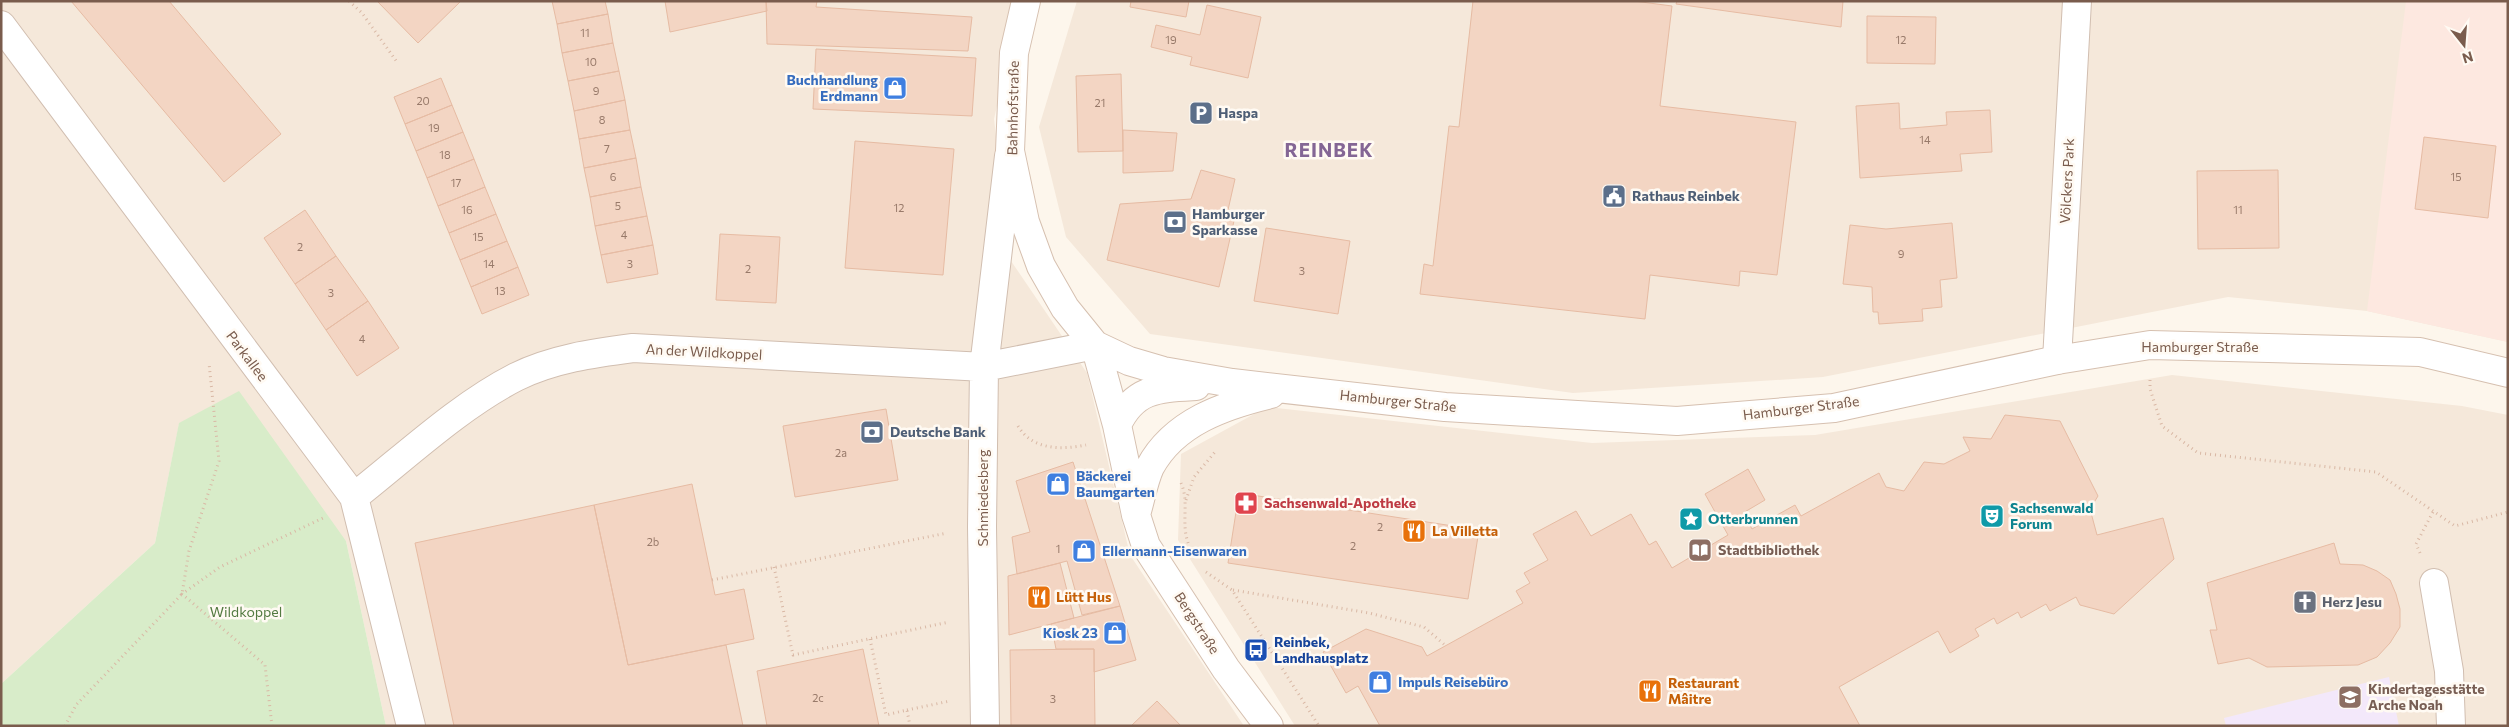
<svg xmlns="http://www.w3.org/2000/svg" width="2509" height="727" font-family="Commissioner,sans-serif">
<rect width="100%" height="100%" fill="#fdf6ec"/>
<path fill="#f5e8da" d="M1 1H1021L994 119 1011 261 1087 373 1130 555 1244 726H386L346 541 179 424 155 543 1 684Z
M1077 1H2508V342L2367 311 2228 297 1823 377 1573 393 1150 334 1066 237 1039 127Z
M2172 375 2462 406 2508 415V726H1295L1178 540 1181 454 1267 407 1592 443 1815 435Z"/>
<path fill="#fde8e0" d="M2406 1H2508V342L2367 311Z"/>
<path fill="#f3e8fa" d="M2389 677 2399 726H2226L2224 718Z"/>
<path fill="#d8ecc9" d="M239 391 346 541 386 726H1V684L155 543 179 423Z"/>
<path fill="#f3d5c3" stroke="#e6bba3" d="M71 1H169L281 134 224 182Z
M377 1H461L418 43Z
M552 1H605L608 14 557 24Z
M665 1H766L767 11 670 32Z
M766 1H817L816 7 972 17 968 51 767 44Z
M1131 1H1189L1186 17 1130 7Z
M1473 1H1634L1672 6 1660 106 1796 122 1777 275 1740 271 1739 286 1650 275 1645 319 1420 294 1424 264 1433 266 1449 126 1459 127Z
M1677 1H1843L1841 27 1676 4Z
M1207 5 1261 17 1248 78 1190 65 1192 57 1151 47 1156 25 1200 35Z
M608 14 613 43 562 53 557 24Z
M1867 16 1936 17 1935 64 1867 63Z
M613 43 619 71 568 81 562 53Z
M816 49 976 58 972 116 813 109Z
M619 71 625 100 574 111 568 81Z
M1121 74 1123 151 1078 152 1076 76Z
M441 78 452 105 405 124 394 97Z
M625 100 630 130 579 139 574 111Z
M1899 103 1900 129 1947 125 1946 112 1990 110 1992 152 1960 154 1962 171 1860 178 1856 106Z
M452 105 463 132 416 151 405 124Z
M630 130 636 158 584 168 579 139Z
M1123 130 1177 133 1173 171 1123 173Z
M463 132 474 159 427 178 416 151Z
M2424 137 2496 146 2488 218 2415 209Z
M855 141 954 149 943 275 845 268Z
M636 158 641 187 590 197 584 168Z
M474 159 485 187 438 206 427 178Z
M1201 170 1235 179 1228 210 1236 212 1219 287 1107 260 1120 204 1191 199Z
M2278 170 2279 248 2198 249 2197 171Z
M485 187 496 214 449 233 438 206Z
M641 187 647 216 595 226 590 197Z
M305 210 336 256 295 284 264 238Z
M496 214 507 241 460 260 449 233Z
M647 216 653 245 601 255 595 226Z
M1952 223 1957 278 1940 280 1942 307 1922 309 1923 321 1879 324 1878 312H1873L1872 287 1843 284 1850 225 1886 229Z
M1266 228 1350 241 1338 314 1254 301Z
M720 234 780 237 776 303 716 300Z
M507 241 518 267 471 287 460 260Z
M653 245 658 274 607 283 601 255Z
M336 256 368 301 326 330 295 284Z
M518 267 529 295 482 314 471 287Z
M368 301 399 348 357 376 326 330Z
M886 409 898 480 795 497 783 426Z
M2005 415 2060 421 2098 496 2090 509 2097 535 2163 518 2174 559 2114 614 2080 605 2076 597 2050 611 2046 604 2021 618 2018 612 1997 624 1994 618 1975 629 1979 636 1950 653 1938 631 1839 687 1860 726H1380L1358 686 1346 693 1323 652 1366 629 1422 647 1427 656 1523 603 1516 591 1530 583 1524 573 1548 560 1533 534 1576 511 1591 536 1631 514 1649 545 1656 541 1672 568 1728 535 1705 494 1748 469 1765 500 1743 513 1752 529 1795 505 1801 516 1879 473 1886 487 1904 491 1924 462 1944 464 1970 451 1963 437 1991 439Z
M1073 462 1120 606 1082 615 1067 561 1017 574 1012 537 1030 532 1016 481Z
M692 484 715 595 744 589 754 639 628 665 594 505Z
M1239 493 1479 530 1468 599 1228 563Z
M594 505 628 665 726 645 743 726H454L415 543Z
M2334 543 2340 564 2363 565 2377 571 2390 580 2396 594 2400 609V627L2390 643 2377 657 2358 665 2267 667 2249 658 2218 664 2210 630H2217L2207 583Z
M1060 563 1074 618 1009 635 1008 576Z
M1120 606 1136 660 1094 672V649H1056L1051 624Z
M863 649 879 726H767L757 671Z
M1094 649 1095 726H1011L1010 650Z
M1157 701 1181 726H1131Z"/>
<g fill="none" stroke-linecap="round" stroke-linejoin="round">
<g stroke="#d1beb0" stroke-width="30">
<path id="minor" d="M1 25 354 497 411 726
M2057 360 2077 1
M354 497C405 457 459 406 516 377 552 359 594 353 633 348L984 367 1095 345
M2434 583 2449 671 2451 726
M985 726 982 527 984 367 1009 156"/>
</g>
<g stroke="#d6c0b0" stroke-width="30">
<path id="secondary" d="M1026 1 1014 53 1010 151 1025 222 1041 266 1065 308 1095 345 1117 425 1136 515 1146 546 1226 669 1269 726
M1095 345 1129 361 1163 371 1232 383 1445 407 1677 421 1834 408 2057 360 2150 345 2420 352 2508 373
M1117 425C1134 388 1159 388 1196 386
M1137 511C1141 497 1144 480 1150 467 1174 422 1225 405 1271 394"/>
</g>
<path stroke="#d9b8a5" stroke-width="3" stroke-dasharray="1 4" stroke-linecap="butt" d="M349 1 362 13 397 62
M2150 380V389L2162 426 2198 453 2376 472 2455 526 2508 512
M1018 426C1032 450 1061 450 1086 445
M1181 483C1190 503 1180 524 1189 545
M1186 500 1194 477 1215 452
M2420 553 2416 544 2434 510
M774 567 793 655 949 622
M1206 572 1232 590 1319 726
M712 580 947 533
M1233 590 1369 613 1424 627 1446 646
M870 639 886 715 907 710 910 726
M907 710 950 701
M65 726 76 705 182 594 189 551 219 461 209 363
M272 726 265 665 182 594 220 567 325 517"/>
<use href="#minor" stroke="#fff" stroke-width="28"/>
<use href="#secondary" stroke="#fff" stroke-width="28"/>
</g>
<defs>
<g id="shop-square" transform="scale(1.25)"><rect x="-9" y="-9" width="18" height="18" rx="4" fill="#3f7fe0" stroke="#fffaf3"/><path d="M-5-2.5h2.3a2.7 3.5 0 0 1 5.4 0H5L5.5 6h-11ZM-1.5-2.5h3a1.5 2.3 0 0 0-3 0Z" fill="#fff"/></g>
<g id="parking-square" transform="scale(1.25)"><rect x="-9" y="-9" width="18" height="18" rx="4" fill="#5c6f8a" stroke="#fffaf3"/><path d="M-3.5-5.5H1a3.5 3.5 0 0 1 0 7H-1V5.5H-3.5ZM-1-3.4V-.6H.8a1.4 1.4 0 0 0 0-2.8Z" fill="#fff"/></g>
<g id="civic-square" transform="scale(1.25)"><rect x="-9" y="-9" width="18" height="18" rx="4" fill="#5c6f8a" stroke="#fffaf3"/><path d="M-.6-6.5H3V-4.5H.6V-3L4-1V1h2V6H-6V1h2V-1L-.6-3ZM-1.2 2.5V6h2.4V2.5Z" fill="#fff"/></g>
<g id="bank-square" transform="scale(1.25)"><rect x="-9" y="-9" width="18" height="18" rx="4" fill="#5c6f8a" stroke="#fffaf3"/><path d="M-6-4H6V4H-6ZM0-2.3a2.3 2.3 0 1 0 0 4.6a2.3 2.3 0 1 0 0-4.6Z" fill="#fff"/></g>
<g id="pharmacy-square" transform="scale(1.25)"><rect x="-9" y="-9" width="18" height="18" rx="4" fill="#e0444e" stroke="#fffaf3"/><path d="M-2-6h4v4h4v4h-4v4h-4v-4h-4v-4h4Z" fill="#fff"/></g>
<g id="theatre-square" transform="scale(1.25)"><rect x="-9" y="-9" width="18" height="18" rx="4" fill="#0f9aa8" stroke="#fffaf3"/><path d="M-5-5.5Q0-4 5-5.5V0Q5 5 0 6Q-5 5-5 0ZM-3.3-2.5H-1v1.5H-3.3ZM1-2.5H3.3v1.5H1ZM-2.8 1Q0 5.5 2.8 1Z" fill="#fff"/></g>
<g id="sight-square" transform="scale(1.25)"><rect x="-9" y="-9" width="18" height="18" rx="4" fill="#0f9aa8" stroke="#fffaf3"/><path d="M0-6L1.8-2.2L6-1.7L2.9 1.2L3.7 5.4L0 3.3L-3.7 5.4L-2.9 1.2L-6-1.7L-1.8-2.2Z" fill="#fff"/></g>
<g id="restaurant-square" transform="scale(1.25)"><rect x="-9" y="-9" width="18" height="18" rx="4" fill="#e8710a" stroke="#fffaf3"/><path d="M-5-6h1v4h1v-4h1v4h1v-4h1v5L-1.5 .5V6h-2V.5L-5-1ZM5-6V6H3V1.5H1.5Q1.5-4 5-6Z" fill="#fff"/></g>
<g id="library-square" transform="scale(1.25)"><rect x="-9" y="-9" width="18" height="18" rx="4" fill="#8d6e63" stroke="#fffaf3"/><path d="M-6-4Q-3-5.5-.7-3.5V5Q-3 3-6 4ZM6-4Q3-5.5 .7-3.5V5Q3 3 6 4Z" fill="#fff"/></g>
<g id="church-square" transform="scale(1.25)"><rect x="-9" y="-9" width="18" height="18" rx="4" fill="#6b7280" stroke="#fffaf3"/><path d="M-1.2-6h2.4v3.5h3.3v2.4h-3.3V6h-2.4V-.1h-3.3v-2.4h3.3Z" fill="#fff"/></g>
<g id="bus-square" transform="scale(1.25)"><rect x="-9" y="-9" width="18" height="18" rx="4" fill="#1a4fb4" stroke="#fffaf3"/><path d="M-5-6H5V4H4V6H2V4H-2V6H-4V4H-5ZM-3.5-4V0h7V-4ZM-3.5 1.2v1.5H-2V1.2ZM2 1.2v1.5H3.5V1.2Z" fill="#fff"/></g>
<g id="school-square" transform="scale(1.25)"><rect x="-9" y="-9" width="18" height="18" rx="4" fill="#8d6e63" stroke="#fffaf3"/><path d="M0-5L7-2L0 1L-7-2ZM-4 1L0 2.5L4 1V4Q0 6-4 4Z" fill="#fff"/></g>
</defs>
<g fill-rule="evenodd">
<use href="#shop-square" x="895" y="88"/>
<use href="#parking-square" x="1201" y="113"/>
<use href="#civic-square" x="1614" y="196"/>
<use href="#bank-square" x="1175" y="222"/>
<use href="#bank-square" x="872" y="432"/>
<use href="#shop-square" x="1058" y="484"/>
<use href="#pharmacy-square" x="1246" y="503"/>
<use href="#theatre-square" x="1992" y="516"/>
<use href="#sight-square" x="1691" y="519"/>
<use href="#restaurant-square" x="1414" y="531"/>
<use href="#library-square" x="1700" y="550"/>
<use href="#shop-square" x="1084" y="551"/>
<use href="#restaurant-square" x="1039" y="597"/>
<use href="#church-square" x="2305" y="602"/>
<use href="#shop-square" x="1115" y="633"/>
<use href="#bus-square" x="1256" y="650"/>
<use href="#shop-square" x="1380" y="682"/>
<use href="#restaurant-square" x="1650" y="691"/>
<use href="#school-square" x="2350" y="697"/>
</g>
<g text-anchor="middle" stroke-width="5" stroke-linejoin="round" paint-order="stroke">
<g font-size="11" fill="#987a6a">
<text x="585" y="37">11</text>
<text x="1171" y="44">19</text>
<text x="1901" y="44">12</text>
<text x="591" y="66">10</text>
<text x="596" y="95">9</text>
<text x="423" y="105">20</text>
<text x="1100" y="107">21</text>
<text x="602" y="124">8</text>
<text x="434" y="132">19</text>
<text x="1925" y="144">14</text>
<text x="607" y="153">7</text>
<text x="445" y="159">18</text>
<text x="613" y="181">6</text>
<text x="2456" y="181">15</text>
<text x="456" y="187">17</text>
<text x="618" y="210">5</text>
<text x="899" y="212">12</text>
<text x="467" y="214">16</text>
<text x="2238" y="214">11</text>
<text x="624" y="239">4</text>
<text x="478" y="241">15</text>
<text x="300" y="251">2</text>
<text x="1901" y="258">9</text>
<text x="489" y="268">14</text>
<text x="630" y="268">3</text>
<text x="748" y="273">2</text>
<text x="1302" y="275">3</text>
<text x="500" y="295">13</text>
<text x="331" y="297">3</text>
<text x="362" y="343">4</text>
<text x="841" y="457">2a</text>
<text x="1380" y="531">2</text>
<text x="653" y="546">2b</text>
<text x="1353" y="550">2</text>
<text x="1058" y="553">1</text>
<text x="818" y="702">2c</text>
<text x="1053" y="703">3</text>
</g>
<g font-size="14" font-weight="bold" fill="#366cbe" stroke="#fffaf3" text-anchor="start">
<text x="878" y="85" text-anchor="end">Buchhandlung<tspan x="878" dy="16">Erdmann</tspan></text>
<text x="1076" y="481">Bäckerei<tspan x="1076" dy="16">Baumgarten</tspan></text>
<text x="1102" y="556">Ellermann-Eisenwaren</text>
<text x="1098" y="638" text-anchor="end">Kiosk 23</text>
<text x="1398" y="687">Impuls Reisebüro</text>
</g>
<g font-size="14" fill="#7a5c4d" stroke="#fffaf3">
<text transform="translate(1013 108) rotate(-89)" y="5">Bahnhofstraße</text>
<text transform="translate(2067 181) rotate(-87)" y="5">Völckers Park</text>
<text x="2200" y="352">Hamburger Straße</text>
<text transform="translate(704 352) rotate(3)" y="5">An der Wildkoppel</text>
<text transform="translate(247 356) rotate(53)" y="5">Parkallee</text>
<text transform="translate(1398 401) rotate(6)" y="5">Hamburger Straße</text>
<text transform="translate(1801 408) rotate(-7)" y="5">Hamburger Straße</text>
<text transform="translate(983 498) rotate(-90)" y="5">Schmiedesberg</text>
<text transform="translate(1197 623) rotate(57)" y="5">Bergstraße</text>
</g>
<g font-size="14" font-weight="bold" fill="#4e5e75" stroke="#fffaf3" text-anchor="start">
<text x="1218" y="118">Haspa</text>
<text x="1632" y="201">Rathaus Reinbek</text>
<text x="1192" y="219">Hamburger<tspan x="1192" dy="16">Sparkasse</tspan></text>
<text x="890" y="437">Deutsche Bank</text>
</g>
<g font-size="14" font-weight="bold" fill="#be3a42" stroke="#fffaf3" text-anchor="start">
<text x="1264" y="508">Sachsenwald-Apotheke</text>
</g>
<g font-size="14" font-weight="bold" fill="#0d838f" stroke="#fffaf3" text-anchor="start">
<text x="2010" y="513">Sachsenwald<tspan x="2010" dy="16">Forum</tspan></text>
<text x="1708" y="524">Otterbrunnen</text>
</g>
<g font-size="14" font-weight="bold" fill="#c56008" stroke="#fffaf3" text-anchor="start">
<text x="1432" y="536">La Villetta</text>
<text x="1056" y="602">Lütt Hus</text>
<text x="1668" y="688">Restaurant<tspan x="1668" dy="16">Mâitre</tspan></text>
</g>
<g font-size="14" font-weight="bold" fill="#785e54" stroke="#fffaf3" text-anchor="start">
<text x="1718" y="555">Stadtbibliothek</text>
<text x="2368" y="694">Kindertagesstätte<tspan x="2368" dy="16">Arche Noah</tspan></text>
</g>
<g font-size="14" font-weight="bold" fill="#5b616d" stroke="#fffaf3" text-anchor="start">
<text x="2322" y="607">Herz Jesu</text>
</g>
<g font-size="14" fill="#537a41" stroke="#fffaf3">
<text x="246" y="617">Wildkoppel</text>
</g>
<g font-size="14" font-weight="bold" fill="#164399" stroke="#fffaf3" text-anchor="start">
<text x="1274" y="647">Reinbek,<tspan x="1274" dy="16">Landhausplatz</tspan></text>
</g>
<g font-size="19" font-weight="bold" letter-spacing="1" fill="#846695" stroke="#fffaf3">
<text x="1329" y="157">REINBEK</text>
</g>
</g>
<rect width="2509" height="727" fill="none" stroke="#7a5c4d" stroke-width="5"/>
<g transform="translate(2464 45) rotate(163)" stroke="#fffaf3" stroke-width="4" paint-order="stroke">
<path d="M0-4L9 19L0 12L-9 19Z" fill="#7a5c4d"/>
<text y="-8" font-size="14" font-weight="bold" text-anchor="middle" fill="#7a5c4d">N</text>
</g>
</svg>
